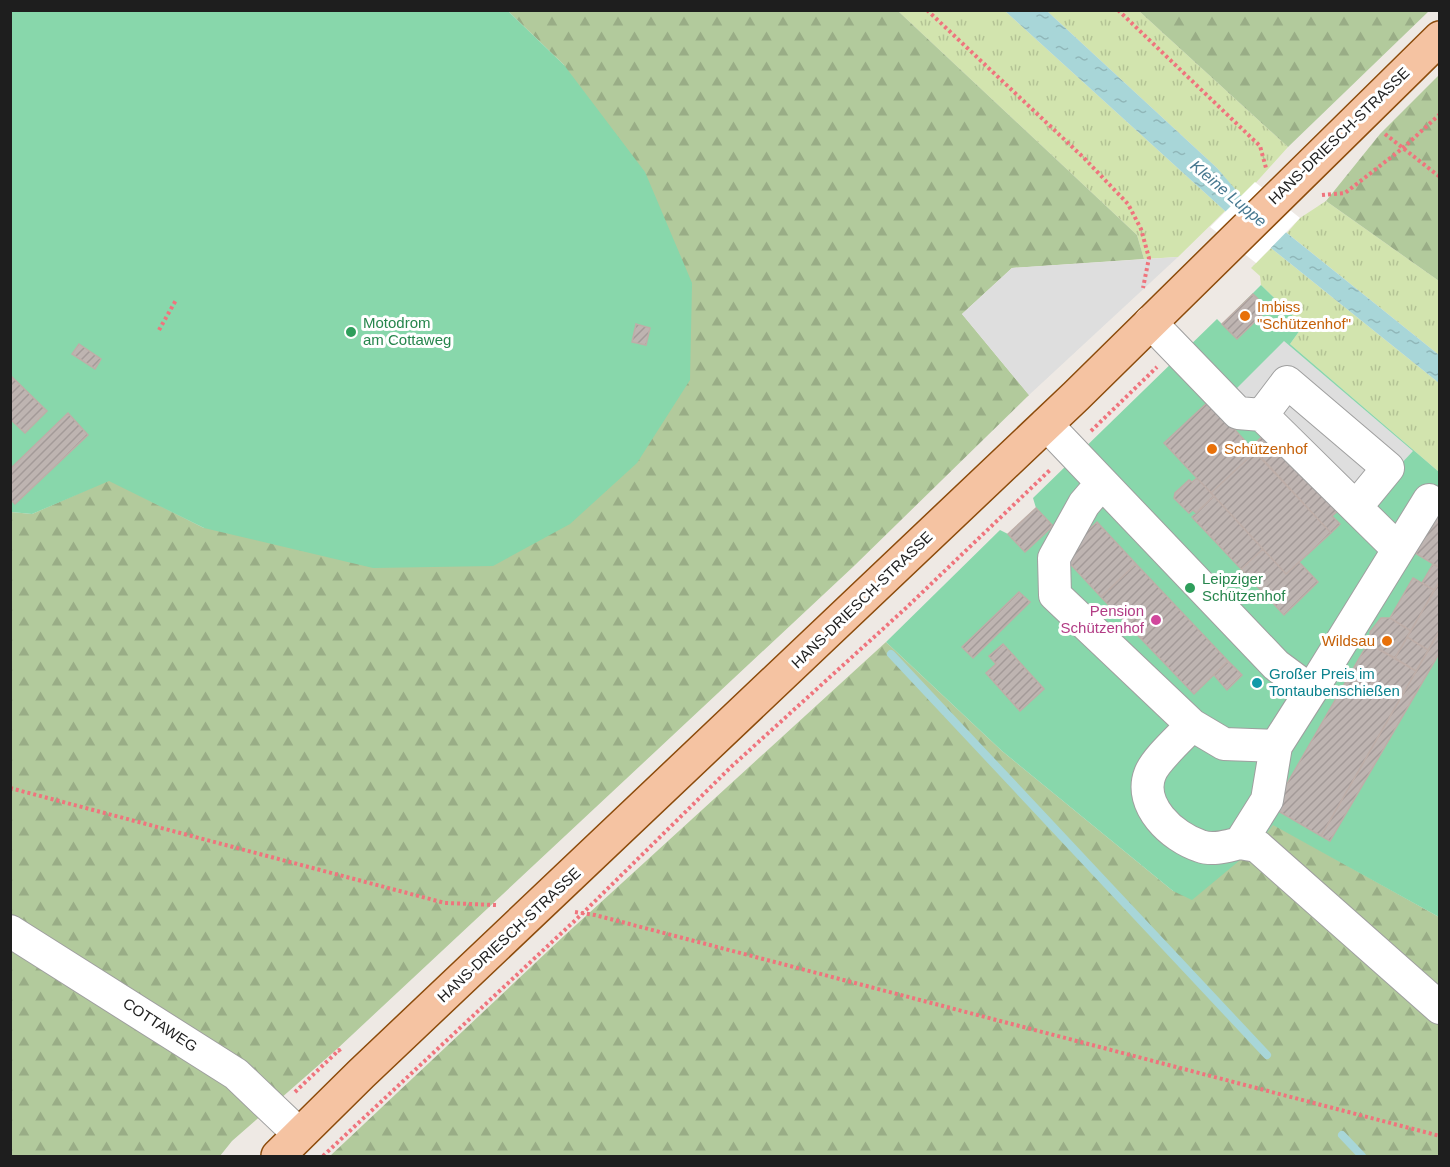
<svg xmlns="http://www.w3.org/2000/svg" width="1450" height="1167" font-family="Arial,sans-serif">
<defs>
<pattern id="grass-tufts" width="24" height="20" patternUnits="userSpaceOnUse" patternTransform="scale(1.5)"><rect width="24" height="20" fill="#d2e4ae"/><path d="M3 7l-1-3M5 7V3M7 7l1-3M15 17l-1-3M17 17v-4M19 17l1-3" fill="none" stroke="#b4c395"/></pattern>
<pattern id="forest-firs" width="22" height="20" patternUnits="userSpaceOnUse" patternTransform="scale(1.5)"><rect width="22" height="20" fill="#b2ca9c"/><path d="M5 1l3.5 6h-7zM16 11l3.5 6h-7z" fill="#99ad86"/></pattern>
<pattern id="water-ripples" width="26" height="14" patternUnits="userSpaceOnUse" patternTransform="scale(1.5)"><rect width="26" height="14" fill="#a8d6d8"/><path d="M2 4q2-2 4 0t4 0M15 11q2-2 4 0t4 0" fill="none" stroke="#90b7b9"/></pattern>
<pattern id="building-hatch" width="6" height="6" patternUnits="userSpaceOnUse" patternTransform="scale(1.5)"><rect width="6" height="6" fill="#beb4b1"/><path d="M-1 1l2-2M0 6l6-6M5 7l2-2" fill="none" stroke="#a39a98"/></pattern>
</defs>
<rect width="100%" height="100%" fill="#eee9e4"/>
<path fill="url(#grass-tufts)" d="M898 11H1005L1225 211 1178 257 1144 259 1137 235Z
M1047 11H1139L1288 147 1242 198 1217 168Z
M1326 201 1439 281V355L1287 233 1300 218Z
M1271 248 1439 383V472L1290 344 1303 326 1261 285 1260 276 1251 268Z"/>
<path fill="url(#forest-firs)" d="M508 11H898L1137 235 1144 259 1012 268 962 314 1029 395 854 566 337 1049 232 1141 220 1156H11V512L32 514 109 480 204 528 564 65Z
M1139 11H1429L1288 147Z
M1439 75V281L1326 201 1380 134Z
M886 642 1002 751 1173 891 1257 846 1273 824 1439 917V1156H330L565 935Z"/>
<path fill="#88d7ab" d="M11 11H508L564 65 645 172 692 283 690 380 637 463 570 524 493 566 373 568 204 528 109 481 32 514 11 512Z
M1261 285 1303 326 1290 344 1439 472V917L1273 825 1257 846 1192 900 1173 891 1002 751 886 642 1000 530 1008 534 1036 508 1033 498 1217 319 1222 324Z"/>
<path fill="#dedede" d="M1178 257 1029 395 962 314 1012 268Z
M1284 341 1413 451 1369 498 1234 391Z"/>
<path fill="url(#water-ripples)" d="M1005 11H1047L1217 168 1242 197 1439 355V383L1225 211Z"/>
<path fill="#fff" d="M1255 182 1300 218 1256 263 1210 227Z"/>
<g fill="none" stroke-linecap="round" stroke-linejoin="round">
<path stroke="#a8d6d8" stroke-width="8" d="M891 654 1267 1055
M1342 1135 1362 1156"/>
</g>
<path fill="url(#building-hatch)" stroke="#beaea8" stroke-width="1.5" d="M1253 294 1268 309 1237 339 1222 324Z
M636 324 650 328 646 345 632 342Z
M79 344 101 359 95 369 72 354Z
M10 375 47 411 25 433 10 419Z
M1209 401 1255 452 1211 493 1164 443Z
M68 413 88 435 15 504 10 499V469Z
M1267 432 1276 442 1260 456 1251 447Z
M1276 442 1339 510 1332 516 1340 524 1331 533 1260 456Z
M1255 452 1331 533 1286 574 1211 493Z
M1197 478 1214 496 1196 513 1193 510 1189 513 1174 498 1175 493 1189 480 1192 482Z
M1214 496 1263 549 1241 569 1192 517Z
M1440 499V568L1410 550Z
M1036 508 1053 526 1025 552 1008 534Z
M1097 522 1136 564 1101 597 1062 555Z
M1263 549 1286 574 1299 562 1318 582 1284 615 1241 569Z
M1136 564 1228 661 1194 694 1101 597Z
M1433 564 1440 568V581L1434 590 1422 583Z
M1413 578 1434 590 1411 631 1390 618Z
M1440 581V630L1428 650 1407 637Z
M1019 592 1030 602 973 658 962 647Z
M1381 618H1390L1411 631 1395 658 1370 644V632Z
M1440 630V652L1330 841 1321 836Z
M1407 637 1428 650 1416 671 1395 658Z
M1368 643 1416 671 1321 836 1273 808Z
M1003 644 1044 689 1020 711 986 673 996 664 989 656Z
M1228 661 1242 675 1227 690 1214 675Z"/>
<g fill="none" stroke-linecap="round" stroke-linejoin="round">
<g stroke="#9f9f9f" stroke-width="34">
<path id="minor" d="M1150 322 1238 413 1262 415 1287 382 1388 468 1356 507
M1262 415 1398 549
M1046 424 1276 665 1311 691 1429 500
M1102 483 1084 504 1054 558 1055 595 1192 725 1224 744 1276 746
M1311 691 1276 746 1267 800 1240 843 1257 846 1440 1008
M1192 725C1181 737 1155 760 1150 774 1138 805 1172 837 1200 846 1213 851 1227 846 1240 843
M10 931 236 1074 299 1134"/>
</g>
<g stroke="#8c4b0b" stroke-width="36">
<path id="major" d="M278 1156 361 1074 1076 396 1440 38"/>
</g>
<path stroke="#ef747d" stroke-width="4" stroke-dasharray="3 3" stroke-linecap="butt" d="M927 10 1084 158 1128 204 1141 229 1149 258 1143 288
M1118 10 1260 146 1266 168
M1385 134 1440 177
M1322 195 1345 193 1403 148 1440 114
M159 330 176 300
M1091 431 1157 367
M10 788 445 903 496 905
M575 912 595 915 1440 1136
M295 1092 339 1050 341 1053
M323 1156 583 913 732 766 906 608 1051 469"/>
<use href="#minor" stroke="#fff" stroke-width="32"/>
<use href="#major" stroke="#f5c3a2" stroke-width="33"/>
</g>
<g fill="#e8710a" stroke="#fff" stroke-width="2">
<circle cx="1245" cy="316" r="6"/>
<circle cx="1212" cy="449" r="6"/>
<circle cx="1387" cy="641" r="6"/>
</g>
<g fill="#2e9e5b" stroke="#fff" stroke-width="2">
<circle cx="351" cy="332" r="6"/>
<circle cx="1190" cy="588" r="6"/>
</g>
<circle fill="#d1479c" stroke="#fff" stroke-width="2" cx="1156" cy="620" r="6"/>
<circle fill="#0f9aa8" stroke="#fff" stroke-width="2" cx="1257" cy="683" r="6"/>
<g text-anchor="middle" stroke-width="6" stroke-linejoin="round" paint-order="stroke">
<g font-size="15" fill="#1e1e1e" stroke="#fff">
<text transform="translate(1339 136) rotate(-44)" y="5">HANS-DRIESCH-STRASSE</text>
<text transform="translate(862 600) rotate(-44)" y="5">HANS-DRIESCH-STRASSE</text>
<text transform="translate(509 935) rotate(-43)" y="5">HANS-DRIESCH-STRASSE</text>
<text transform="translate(160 1025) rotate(33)" y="5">COTTAWEG</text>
</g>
<g font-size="15" fill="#c56008" stroke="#fff" text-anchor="start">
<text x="1257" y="312">Imbiss<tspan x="1257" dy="17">"Schützenhof"</tspan></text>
<text x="1224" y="454">Schützenhof</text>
<text x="1375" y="646" text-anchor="end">Wildsau</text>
</g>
<g font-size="15" fill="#27864d" stroke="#fff" text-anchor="start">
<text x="363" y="328">Motodrom<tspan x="363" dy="17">am Cottaweg</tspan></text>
<text x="1202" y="584">Leipziger<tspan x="1202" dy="17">Schützenhof</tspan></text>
</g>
<g font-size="15" fill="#b23c85" stroke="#fff" text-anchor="end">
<text x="1144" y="616">Pension<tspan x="1144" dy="17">Schützenhof</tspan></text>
</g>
<g font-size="15" fill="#0d838f" stroke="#fff" text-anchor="start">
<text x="1269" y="679">Großer Preis im<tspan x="1269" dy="17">Tontaubenschießen</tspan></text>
</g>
<g font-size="16" font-style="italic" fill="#477890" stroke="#fff">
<text transform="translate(1229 193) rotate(40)" y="6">Kleine Luppe</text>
</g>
</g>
<rect width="1450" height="1167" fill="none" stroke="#1e1e1e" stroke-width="24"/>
</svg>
